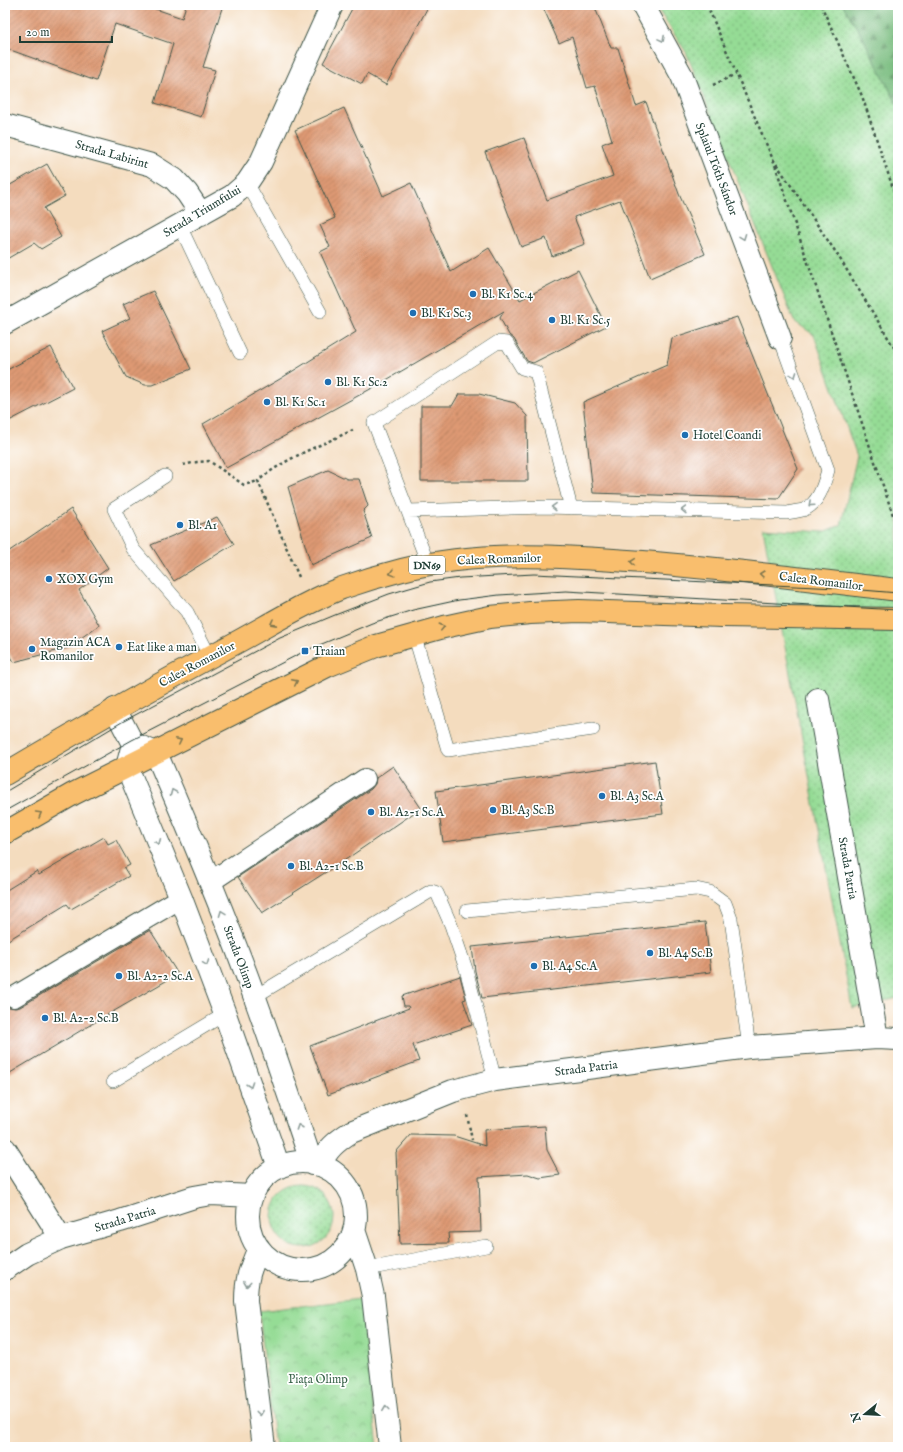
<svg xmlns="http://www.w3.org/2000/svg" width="903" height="1452" font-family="'IM FELL English',serif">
<defs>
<pattern id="grass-dots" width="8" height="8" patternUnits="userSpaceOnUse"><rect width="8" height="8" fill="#95dc95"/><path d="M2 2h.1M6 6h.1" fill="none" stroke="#79b47a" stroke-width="1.8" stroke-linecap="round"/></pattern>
<pattern id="forest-firs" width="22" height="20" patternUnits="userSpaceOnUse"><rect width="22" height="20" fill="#78bc7e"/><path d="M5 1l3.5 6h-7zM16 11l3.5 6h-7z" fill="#629a68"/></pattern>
<pattern id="park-crowns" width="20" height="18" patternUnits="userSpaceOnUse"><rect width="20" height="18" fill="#95dc95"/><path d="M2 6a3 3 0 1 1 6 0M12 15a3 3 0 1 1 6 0" fill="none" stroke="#79b47a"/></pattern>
<pattern id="building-hatch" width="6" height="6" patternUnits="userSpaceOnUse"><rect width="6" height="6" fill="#de9973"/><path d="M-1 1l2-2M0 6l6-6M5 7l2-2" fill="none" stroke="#b37e5f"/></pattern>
</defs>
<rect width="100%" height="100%" fill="#fff"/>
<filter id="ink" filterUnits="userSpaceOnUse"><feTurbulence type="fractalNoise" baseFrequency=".025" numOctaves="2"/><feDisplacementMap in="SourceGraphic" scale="8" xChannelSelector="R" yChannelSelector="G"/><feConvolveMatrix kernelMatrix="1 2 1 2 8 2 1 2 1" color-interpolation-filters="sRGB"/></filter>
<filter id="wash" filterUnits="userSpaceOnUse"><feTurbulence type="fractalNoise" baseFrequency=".012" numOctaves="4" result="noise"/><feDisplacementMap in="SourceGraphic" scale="16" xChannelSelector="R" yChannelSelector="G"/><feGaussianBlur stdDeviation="0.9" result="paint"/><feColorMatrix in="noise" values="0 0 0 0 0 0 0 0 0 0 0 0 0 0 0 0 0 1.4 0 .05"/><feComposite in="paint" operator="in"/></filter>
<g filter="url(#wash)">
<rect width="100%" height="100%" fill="#f4dcbe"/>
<path fill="url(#grass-dots)" stroke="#5a8c64" d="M655 5H843L862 36 898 106V998L852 1008 763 528 824 532 841 525 857 456 814 335 794 321 686 52Z
M272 1217a31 31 0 1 1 62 0a31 31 0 1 1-62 0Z"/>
<path fill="url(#forest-firs)" stroke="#4c7c59" d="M843 5H898V106L862 36Z"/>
<path fill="url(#park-crowns)" stroke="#5a8c64" d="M360 1299 378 1447H275L259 1311Z"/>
<g id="blocks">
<path fill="url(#building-hatch)" d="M5 5H144L182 18 186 5H223L203 67 215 70 201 117 155 103 173 44 115 24 96 81 5 48Z
M354 5H429L386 85 367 74 362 84 323 63Z
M542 5H594L611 48H618L636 106 646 102 679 194 705 254 650 278 620 200 574 217 585 244 552 256 546 238 521 247 485 152 524 138 547 200 613 176 602 144 612 140 595 86 587 88 572 37 559 43Z
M344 108 383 196 411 183 451 272 489 248 520 300 578 270 606 326 533 363 527 361 514 339 509 335 500 318 504 311 376 386 226 468 203 424 280 379 356 332 320 252 330 247 320 225 335 218 295 130Z
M47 164 65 196 44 208 61 237 41 249 34 243 5 260V188Z
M153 291 191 369 152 385H145L126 377 102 331 130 318 123 304Z
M737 317 798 469 778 499 593 493 583 402 667 365 672 338Z
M51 347 73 388 5 423V371Z
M459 394H479L515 403 527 416 528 481H421V406H452Z
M328 470 347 479H359L368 506 363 511 372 538 311 565 288 487Z
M71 509 108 568 79 590 99 625 67 648 14 662 5 646V554Z
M217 517 234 544 174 581 151 545Z
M655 761 663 814 443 842 436 791Z
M393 766 421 808 348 858 262 913 238 877 371 789 375 784 376 778Z
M104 837 108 844 116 840 130 865 124 868 129 876 71 909 67 904 5 942V891L37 871 39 875Z
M705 922 711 972 482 998 475 971 472 947Z
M150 930 178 974 90 1025 5 1076V1010L9 1007 15 1008 20 1007Z
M460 976 466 999 463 1000 472 1025 413 1045 419 1061 328 1095 310 1046 409 1008 408 1006H404L402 996Z
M545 1126 547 1150 560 1175 540 1178 528 1174 479 1177 481 1232 448 1233 449 1243 400 1244 396 1152 411 1135 454 1136 485 1146 484 1130Z"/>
</g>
</g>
<g filter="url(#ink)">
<use href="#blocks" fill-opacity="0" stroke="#3f5549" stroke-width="1"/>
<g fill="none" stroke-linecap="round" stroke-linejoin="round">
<g stroke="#3f5549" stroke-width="14">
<path id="service" d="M247 183 320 312
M180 226 240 353
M165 476 114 509 133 549 187 612 210 657
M408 511 545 507 787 513C792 512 798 511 803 510 819 504 824 484 828 470L780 338
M428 564 374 423 498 342 507 343 522 368 536 372 571 508
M414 634 448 750 593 729
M467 911 696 889 710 892 725 903 731 919 749 1047
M254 997 431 891 437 893 451 925 466 969 495 1080
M113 1081 225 1014
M367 1269 486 1246"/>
</g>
<g stroke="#3f5549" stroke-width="22">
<path id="pedestrian" d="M210 882 365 779
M14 997 181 898"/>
</g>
<g stroke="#3f5549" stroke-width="24">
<path id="minor" d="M643 5 682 76 780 338
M5 125 152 165 174 179 187 193 201 214
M5 323 232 196 247 183 261 162 332 5
M818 699 877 1038
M115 709 133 744 127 767 181 898 225 1014 279 1167
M139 746 156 753C191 834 225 915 255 998 275 1053 293 1108 312 1164
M5 1149 61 1238
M248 1216a54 54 0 1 1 108 0a54 54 0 1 1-108 0Z
M319 1165C329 1148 334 1143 351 1132L453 1091 495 1080 749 1047 877 1038 898 1039
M354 1230 367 1269 373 1296 390 1447
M259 1248C250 1269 246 1278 246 1301L264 1447
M5 1269 27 1254 61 1238 120 1221 194 1197 211 1194 252 1196"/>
</g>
<g stroke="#3f5549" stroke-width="24">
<path id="primary" d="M5 774C79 730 153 687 228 647 266 627 303 603 342 588 362 581 382 575 402 570 481 550 562 556 643 562 728 569 813 580 898 590
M5 833 73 794 327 666 376 646 444 627 490 617 530 613 579 611 722 616 898 619"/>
</g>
<path stroke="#3f5549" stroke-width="2.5" stroke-dasharray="3 3" stroke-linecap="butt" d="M707 5 774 162 898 530
M821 5 862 96 898 203
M713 85 736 74
M773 159 837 254 898 354
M183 465 197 462 209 461 244 485 258 481
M299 577 258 481C286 457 320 446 353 430
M467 1115 472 1140"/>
<use href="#service" stroke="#fff" stroke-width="13"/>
<use href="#pedestrian" stroke="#fff" stroke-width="20"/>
<use href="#minor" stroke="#fff" stroke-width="22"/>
<use href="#primary" stroke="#f9be6d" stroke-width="22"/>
<path stroke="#1f3d34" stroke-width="1" d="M5 792 122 722 280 638 335 615 389 594 430 582 460 578 534 574 838 588 898 593
M5 811 132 740 305 651 372 623 413 610 459 600 499 595 566 591 898 610"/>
</g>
<defs><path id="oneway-chevron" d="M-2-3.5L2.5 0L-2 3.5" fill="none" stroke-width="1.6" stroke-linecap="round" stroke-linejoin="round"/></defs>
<g stroke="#8f9e9a">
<use href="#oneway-chevron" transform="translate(662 39) rotate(62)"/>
<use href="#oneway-chevron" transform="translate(743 237) rotate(69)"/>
<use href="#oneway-chevron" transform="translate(794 375) rotate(70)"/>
<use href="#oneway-chevron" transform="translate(811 504) rotate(138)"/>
<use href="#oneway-chevron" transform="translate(554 507) rotate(-178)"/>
<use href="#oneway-chevron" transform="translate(684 510) rotate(-179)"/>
<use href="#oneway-chevron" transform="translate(173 792) rotate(-112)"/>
<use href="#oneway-chevron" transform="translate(158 842) rotate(67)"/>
<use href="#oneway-chevron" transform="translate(222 913) rotate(-111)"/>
<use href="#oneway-chevron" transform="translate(206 963) rotate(69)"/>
<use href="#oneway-chevron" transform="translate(250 1085) rotate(71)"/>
<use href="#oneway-chevron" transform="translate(299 1127) rotate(-109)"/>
<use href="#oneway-chevron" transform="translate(247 1284) rotate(97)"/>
<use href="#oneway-chevron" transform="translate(386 1408) rotate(-97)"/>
<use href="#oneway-chevron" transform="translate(260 1413) rotate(83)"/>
</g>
<g stroke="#81774e">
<use href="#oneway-chevron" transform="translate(633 562) rotate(-175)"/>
<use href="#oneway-chevron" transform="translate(392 573) rotate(165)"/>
<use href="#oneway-chevron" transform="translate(762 574) rotate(-174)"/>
<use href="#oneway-chevron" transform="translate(273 623) rotate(152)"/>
<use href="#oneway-chevron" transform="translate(442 627) rotate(-13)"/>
<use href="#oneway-chevron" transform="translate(295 682) rotate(-26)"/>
<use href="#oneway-chevron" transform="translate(179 741) rotate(-27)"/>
<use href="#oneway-chevron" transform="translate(39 814) rotate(-30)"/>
</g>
</g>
<g fill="#1f6fb2" stroke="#fff" stroke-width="1.5">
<circle cx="473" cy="294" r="4"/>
<circle cx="413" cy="313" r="4"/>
<circle cx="552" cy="320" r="4"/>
<circle cx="328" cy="382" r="4"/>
<circle cx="267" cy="402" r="4"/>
<circle cx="685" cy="435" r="4"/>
<circle cx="180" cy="525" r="4"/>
<circle cx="49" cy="579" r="4"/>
<circle cx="119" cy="647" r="4"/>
<circle cx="32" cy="649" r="4"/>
<rect x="301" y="647" width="8" height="8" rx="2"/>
<circle cx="602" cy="796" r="4"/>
<circle cx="493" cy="810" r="4"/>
<circle cx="371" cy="812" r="4"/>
<circle cx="291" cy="866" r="4"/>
<circle cx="650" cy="953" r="4"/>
<circle cx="534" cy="966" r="4"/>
<circle cx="119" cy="976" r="4"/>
<circle cx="45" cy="1018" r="4"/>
</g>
<g text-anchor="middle" stroke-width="3.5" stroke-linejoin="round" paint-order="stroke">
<rect fill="#fff" stroke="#627771" stroke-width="1" x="409" y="556" width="36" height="18" rx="3"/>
<g font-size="11" font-weight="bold" fill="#1f3d34">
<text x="427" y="569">DN69</text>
</g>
<g font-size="12" fill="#1f3d34" stroke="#fff">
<text transform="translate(112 154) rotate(16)" y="4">Strada Labirint</text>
<text transform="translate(717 169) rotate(69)" y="4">Splaiul Tóth Sándor</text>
<text transform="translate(202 211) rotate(-31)" y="4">Strada Triumfului</text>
<text transform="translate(499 559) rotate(-2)" y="4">Calea Romanilor</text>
<text transform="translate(821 581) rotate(7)" y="4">Calea Romanilor</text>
<text transform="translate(197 664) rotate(-28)" y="4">Calea Romanilor</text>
<text transform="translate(848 868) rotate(80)" y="4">Strada Patria</text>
<text transform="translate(239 957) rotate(69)" y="4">Strada Olimp</text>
<text transform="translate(586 1068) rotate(-7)" y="4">Strada Patria</text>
<text transform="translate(125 1219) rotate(-17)" y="4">Strada Patria</text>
</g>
<g font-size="12" fill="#1f3d34" stroke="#fff" text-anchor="start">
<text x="481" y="298">Bl. K1 Sc.4</text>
<text x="421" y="317">Bl. K1 Sc.3</text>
<text x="560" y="324">Bl. K1 Sc.5</text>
<text x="336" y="386">Bl. K1 Sc.2</text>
<text x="275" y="406">Bl. K1 Sc.1</text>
<text x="693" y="439">Hotel Coandi</text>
<text x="188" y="529">Bl. A1</text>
<text x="57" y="583">XOX Gym</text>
<text x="40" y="646">Magazin ACA<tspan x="40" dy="14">Romanilor</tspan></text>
<text x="127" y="651">Eat like a man</text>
<text x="313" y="655">Traian</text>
<text x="610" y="800">Bl. A3 Sc.A</text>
<text x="501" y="814">Bl. A3 Sc.B</text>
<text x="379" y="816">Bl. A2-1 Sc.A</text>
<text x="299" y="870">Bl. A2-1 Sc.B</text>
<text x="658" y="957">Bl. A4 Sc.B</text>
<text x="542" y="970">Bl. A4 Sc.A</text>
<text x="127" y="980">Bl. A2-2 Sc.A</text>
<text x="53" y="1022">Bl. A2-2 Sc.B</text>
</g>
<g font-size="12" fill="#3c654c" stroke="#fff">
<text x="318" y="1383">Piața Olimp</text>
</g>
</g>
<rect width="903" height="1452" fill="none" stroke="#fff" stroke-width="20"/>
<g transform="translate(865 1414) rotate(252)" stroke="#ffffff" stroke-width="3" paint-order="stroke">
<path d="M0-3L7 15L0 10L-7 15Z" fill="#1f3d34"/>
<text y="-6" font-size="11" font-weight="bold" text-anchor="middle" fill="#1f3d34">N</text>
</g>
<path d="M20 36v6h92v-6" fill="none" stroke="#1f3d34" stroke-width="2"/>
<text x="26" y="36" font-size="12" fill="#1f3d34" stroke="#ffffff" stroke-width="3" paint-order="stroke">20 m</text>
</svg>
